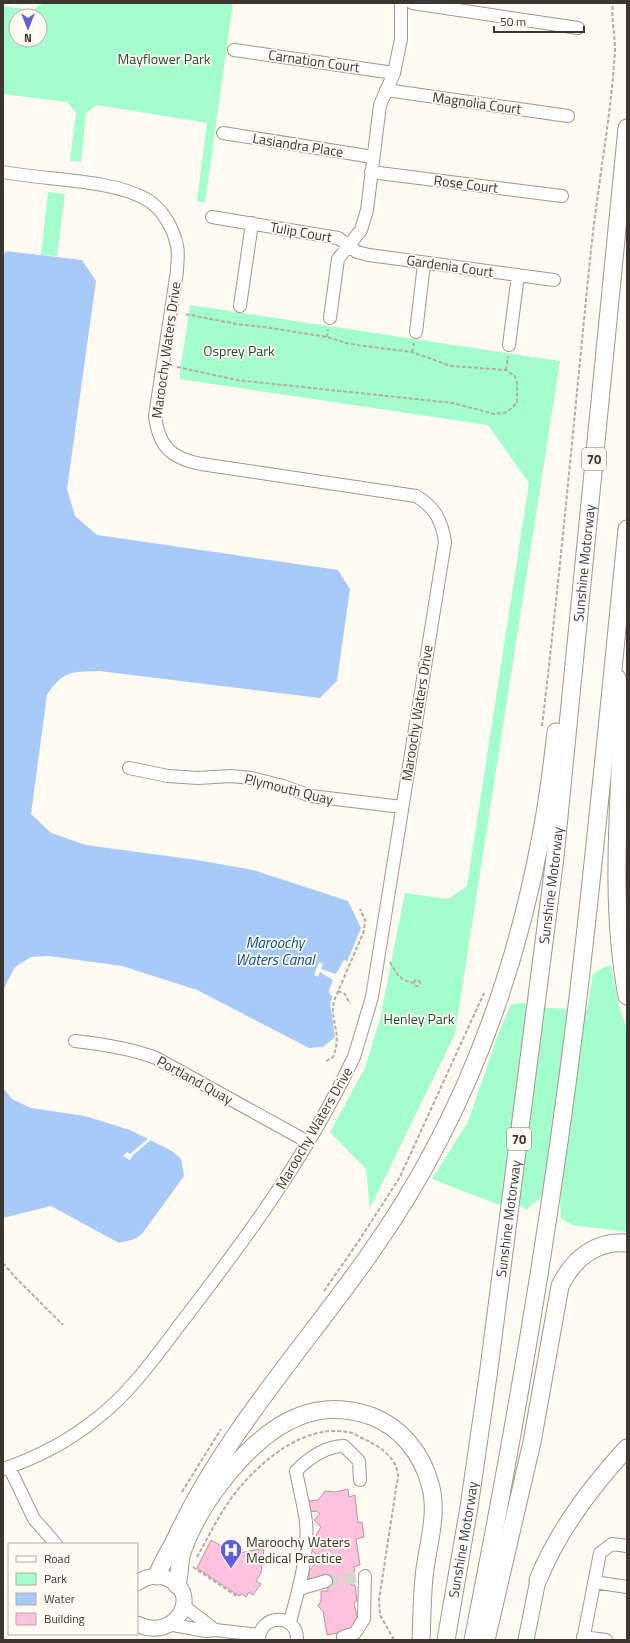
<svg xmlns="http://www.w3.org/2000/svg" width="630" height="1643" font-family="'Titillium Web',sans-serif">
<rect width="100%" height="100%" fill="#fffaf2"/>
<path fill="#a4fdcc" fill-rule="evenodd" d="M43 3H233L205 203 197 201 207 123 97 105 86 113 81 162 70 161 76 113 67 102 3 94V6L33 10ZM16 16H40V40H16Z
M48 192 65 194 57 256 41 255Z
M190 305 560 361 455 1034 370 1208 366 1169 330 1132 365 1068 380 1019 405 893 448 899 467 886 529 483 488 425 179 379Z
M611 965 619 1006 627 1029V1232L572 1225 561 1219 560 1200 541 1197 526 1210 522 1206 497 1204 432 1179 468 1122 498 1035 511 1004 523 1003 548 1008 587 1010 593 974 602 968Z"/>
<path fill="#a8caf9" d="M6 251 82 260 96 281 67 489 75 516 97 535 338 570 350 589 337 681 320 698 99 671C71 672 64 670 47 695L31 814 51 833 86 845 197 860 253 870 348 901 361 928 330 1003 335 1037 323 1047 309 1048 197 990 122 966 49 956 31 957 15 967 3 990V256Z
M3 1088 12 1099 31 1108 85 1116 130 1130 172 1151 181 1159 184 1176 142 1234 135 1239 119 1243 51 1206 3 1218Z"/>
<path fill="#fffaf2" d="M344 960 349 962 335 997 330 995 329 990 333 980 320 972 318 977 314 975 319 962 323 964 321 969 336 974Z
M149 1138 152 1139 133 1155 130 1160 123 1156 127 1152 130 1154Z"/>
<path fill="#fec2dd" stroke="#af99a2" d="M348 1489 349 1497 355 1495 358 1523 362 1522 364 1537 356 1539 360 1565 354 1567 355 1572 349 1573 351 1585H355L357 1601 354 1603 358 1620 349 1631 327 1635 323 1611 318 1606 321 1601V1591H328L327 1579 322 1577 309 1579V1571L316 1563V1554L311 1550 320 1538 316 1535 321 1527 314 1520 320 1514 316 1511 310 1512 309 1501 318 1500 325 1491 335 1492Z
M211 1540 235 1554 264 1548 261 1573 256 1581 261 1584 253 1595 249 1592 246 1597 242 1594 239 1596 197 1568Z"/>
<g fill="none" stroke-linecap="round" stroke-linejoin="round">
<path stroke="#d8d3cb" stroke-width="12" stroke-dasharray="12 6" stroke-linecap="butt" d="M326 1581 365 1576"/>
<g stroke="#a29785" stroke-width="14">
<path id="minor" d="M412 3 578 28
M234 50 394 73
M386 90 568 116
M223 133 373 157
M3 172C44 180 111 179 146 199 162 208 174 229 177 246 179 254 177 263 177 271L155 416C159 447 171 458 201 464L416 496C435 507 442 521 445 542L372 997 354 1057 347 1071C304 1159 247 1237 188 1314 160 1350 133 1391 96 1419 69 1441 36 1458 3 1469
M371 172 562 196
M212 217 338 238 357 252 369 255 554 280
M240 306 252 223
M330 318 338 259 361 230 367 210 380 105 394 73 401 39V3
M416 332 424 264
M509 345 518 275
M129 768 168 776 198 778 231 776 251 778 283 786 311 796 402 807
M75 1041C102 1044 130 1048 156 1058L308 1142
M9 1467 34 1519 56 1544
M594 1582 627 1587
M299 1589 326 1581
M290 1622C298 1591 309 1555 306 1522 304 1505 299 1488 296 1471 309 1458 326 1446 344 1446L359 1461 360 1480
M173 1625 206 1631 215 1630 184 1606
M215 1630 259 1635
M343 1637 355 1633 364 1619 365 1576
M583 1637 606 1640
M259 1640C259 1613 298 1613 297 1640
M583 1640 600 1553 612 1544 627 1546"/>
</g>
<g stroke="#a29785" stroke-width="17">
<path id="major" d="M137 1583C146 1577 155 1574 166 1578 204 1592 176 1643 137 1624
M526 1640 538 1580"/>
</g>
<g stroke="#a29785" stroke-width="19">
<g id="highway">
<path d="M617 678 623 702C620 800 609 900 627 996"/>
<path d="M157 1576C162 1562 170 1551 176 1538 225 1433 303 1349 369 1255 458 1130 513 986 541 836 548 801 552 767 556 732"/>
<path d="M538 1580C558 1530 591 1487 627 1448"/>
<path d="M177 1585C180 1574 179 1563 182 1552 199 1503 250 1435 300 1416 323 1407 348 1408 371 1416 401 1427 422 1454 430 1484 439 1514 427 1546 424 1577 422 1598 422 1619 421 1640"/>
<path id="s1" d="M446 1640 469 1507 488 1376 555 857 627 128"/>
<path d="M473 1640C515 1430 551 1219 577 1006 596 847 611 688 627 529"/>
<path d="M486 1640 532 1442 560 1286C573 1259 596 1240 627 1243"/>
</g>
</g>
<path stroke="#b2ada5" stroke-width="2" stroke-dasharray="4 2" stroke-linecap="butt" d="M327 337 328 329
M412 352 414 343
M177 367 237 380 453 403 494 414 507 412 517 403V383L515 376 506 370 451 366 412 352 350 344 327 337 271 328 237 324 185 314
M506 370 508 356
M542 726C561 567 575 408 591 250 598 183 611 117 615 50 615 34 611 19 613 3
M390 962C396 973 400 981 414 983
M414 983a3 3 0 1 1 6 0a3 3 0 1 1-6 0Z
M338 991 345 994 350 1004
M326 1061 333 1057C343 1033 329 1021 334 1001L364 931 365 920 360 909
M3 1263 15 1277 63 1325
M324 1291 358 1242 400 1177 484 993
M182 1492 221 1429
M197 1557C210 1534 222 1508 240 1487 266 1457 308 1422 352 1433 357 1435 363 1439 368 1441 382 1448 397 1459 398 1476L379 1600 380 1615 394 1640
M193 1567 238 1597"/>
<use href="#minor" stroke="#fff" stroke-width="12"/>
<use href="#major" stroke="#fff" stroke-width="15"/>
<use href="#highway" stroke="#fff" stroke-width="17"/>
</g>
<defs>
<g id="hospital-pin" transform="scale(1.15)"><path d="M0 17L-7.5 6A9.5 9.5 0 1 1 7.5 6Z" fill="#5f61d9" stroke="#fffaf2"/><path d="M-5-5h3v3.5h4V-5h3V5h-3V1.5h-4V5h-3Z" fill="#fff"/></g>
</defs>
<g fill-rule="evenodd">
<use href="#hospital-pin" x="231" y="1550"/>
</g>
<g text-anchor="middle" stroke-width="3.5" stroke-linejoin="round" paint-order="stroke">
<g fill="#fffaf2" stroke="#76726a" stroke-width="1">
<rect x="582" y="448" width="24" height="22" rx="3"/>
<rect x="507" y="1128" width="24" height="22" rx="3"/>
</g>
<g font-size="13" font-weight="bold" fill="#3b372f">
<text x="594" y="464">70</text>
<text x="519" y="1144">70</text>
</g>
<g font-size="14" fill="#204c36" stroke="#fffaf2">
<text x="164" y="64">Mayflower Park</text>
<text x="239" y="356">Osprey Park</text>
<text x="419" y="1024">Henley Park</text>
</g>
<g font-size="14" fill="#3b372f" stroke="#fffaf2">
<text transform="translate(314 61) rotate(8)" y="5">Carnation Court</text>
<text transform="translate(477 103) rotate(8)" y="5">Magnolia Court</text>
<text transform="translate(298 145) rotate(9)" y="5">Lasiandra Place</text>
<text transform="translate(466 184) rotate(7)" y="5">Rose Court</text>
<text transform="translate(301 232) rotate(10)" y="5">Tulip Court</text>
<text transform="translate(450 266) rotate(8)" y="5">Gardenia Court</text>
<text transform="translate(166 350) rotate(-82)" y="5">Maroochy Waters Drive</text>
<text dy="5" stroke="none"><textPath href="#s1" startOffset="1086">Sunshine Motorway</textPath></text>
<text transform="translate(417 713) rotate(-81)" y="5">Maroochy Waters Drive</text>
<text transform="translate(289 789) rotate(14)" y="5">Plymouth Quay</text>
<text dy="5" stroke="none"><textPath href="#s1" startOffset="762">Sunshine Motorway</textPath></text>
<text transform="translate(195 1080) rotate(29)" y="5">Portland Quay</text>
<text transform="translate(314 1128) rotate(-60)" y="5">Maroochy Waters Drive</text>
<text dy="5" stroke="none"><textPath href="#s1" startOffset="426">Sunshine Motorway</textPath></text>
<text dy="5" stroke="none"><textPath href="#s1" startOffset="102">Sunshine Motorway</textPath></text>
</g>
<g font-size="14" fill="#3b372f" stroke="#fffaf2" text-anchor="start">
<text x="246" y="1547">Maroochy Waters<tspan x="246" dy="16">Medical Practice</tspan></text>
</g>
<g font-size="15" font-style="italic" fill="#004ea5" stroke="#fffaf2">
<text x="275" y="948">Maroochy<tspan x="275" dy="17">Waters Canal</tspan></text>
</g>
</g>
<rect width="630" height="1643" fill="none" stroke="#3b372f" stroke-width="8"/>
<rect x="8" y="1543" width="130" height="92" fill="#fffaf2" stroke="#b1aca4"/>
<rect x="16" y="1556" width="20" height="6" fill="#ffffff" stroke="#b1aca4"/>
<text x="44" y="1563" font-size="12" fill="#3b372f">Road</text>
<rect x="16" y="1573" width="20" height="12" fill="#a4fdcc" stroke="#b1aca4"/>
<text x="44" y="1583" font-size="12" fill="#3b372f">Park</text>
<rect x="16" y="1593" width="20" height="12" fill="#a8caf9" stroke="#b1aca4"/>
<text x="44" y="1603" font-size="12" fill="#3b372f">Water</text>
<rect x="16" y="1613" width="20" height="12" fill="#fec2dd" stroke="#b1aca4"/>
<text x="44" y="1623" font-size="12" fill="#3b372f">Building</text>
<g transform="translate(28 28) rotate(180)"><circle r="19" fill="#fffaf2" stroke="#b1aca4"/>
<path d="M0-3L7 15L0 10L-7 15Z" fill="#5f61d9"/>
<text y="-6" font-size="11" font-weight="bold" text-anchor="middle" fill="#3b372f">N</text>
</g>
<path d="M494 26v6h90v-6" fill="none" stroke="#3b372f" stroke-width="2"/>
<text x="500" y="26" font-size="12" fill="#3b372f" stroke="#fffaf2" stroke-width="3" paint-order="stroke">50 m</text>
</svg>
